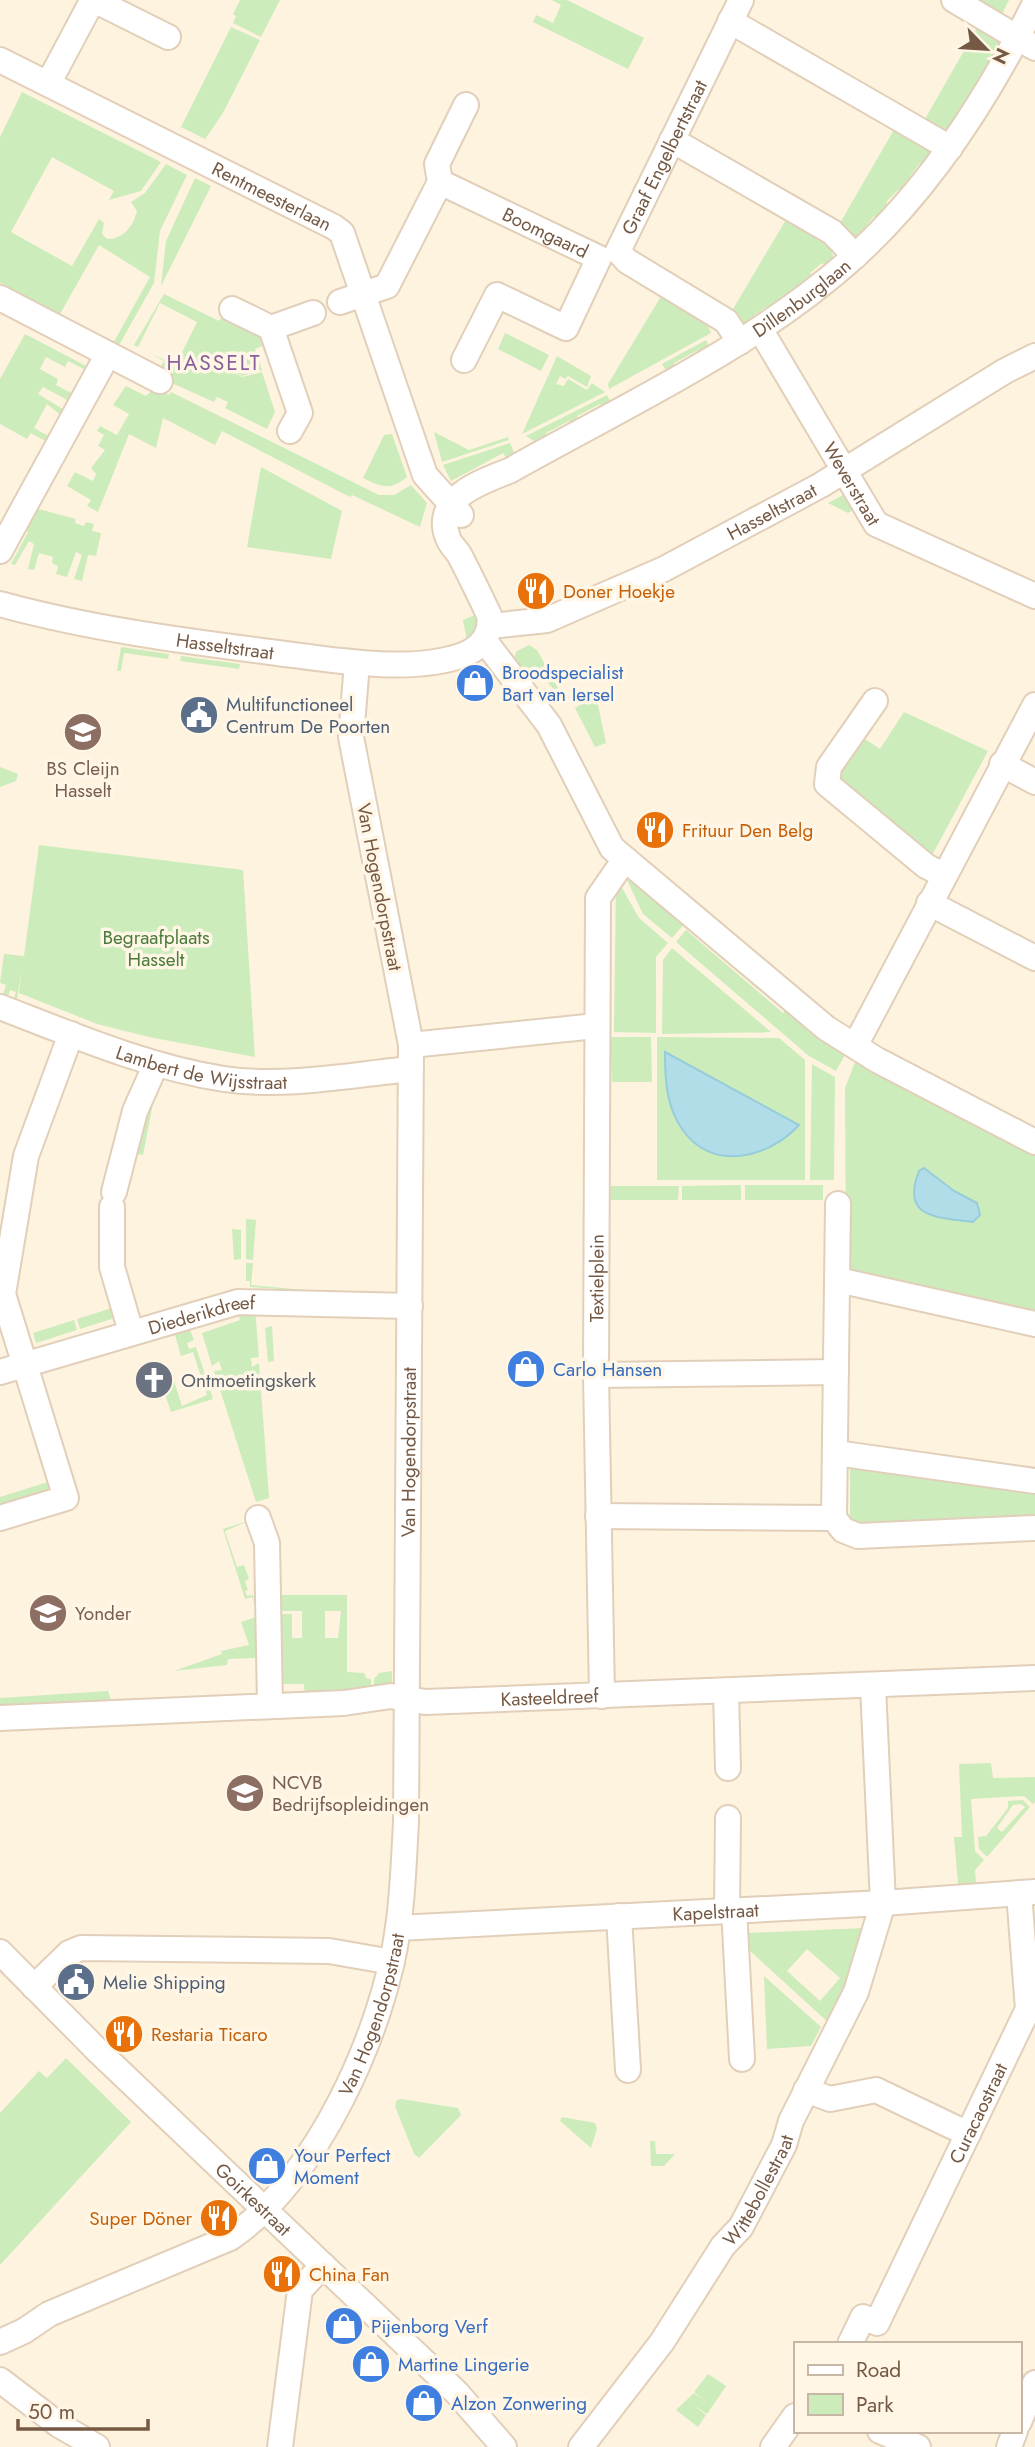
<svg xmlns="http://www.w3.org/2000/svg" width="1035" height="2447" font-family="Jost,sans-serif">
<rect width="100%" height="100%" fill="#fef3de"/>
<path fill="#ccecbc" fill-rule="evenodd" d="M240 0H280L261 37 233 23 236 16 233 14Z
M552 0H567L644 38 628 69 533 22 536 15 553 23 561 5Z
M977 0H1009L1002 14Z
M231 27 260 40 223 113 205 139 181 127Z
M977 28 1004 43 998 55 994 54 985 68 989 71 983 81 979 79 970 93 974 96 967 107 963 105 953 119 957 122 947 132 925 119Z
M22 92 161 162 141 191 109 200 114 191 52 157 11 232 72 266 99 219 104 223 102 234 107 239C124 239 133 226 137 211L131 202 145 193 166 164 187 175 160 231 154 283 118 347H111L150 277 99 245 60 314 0 283V137Z
M895 128 934 153 924 166 920 163 910 176 913 180 902 193 898 190 886 202 890 206 877 219 874 216 856 239 840 223Z
M195 178 211 186 161 286 166 241Z
M787 218 835 246 831 250 834 258 826 266 822 263 810 273 812 277 771 309 768 306 754 315 757 319 741 329 730 314Z
M663 293 704 318 711 333 609 389 608 384Z
M164 294 219 321 223 315 267 337 269 343 255 349 262 370 242 376 197 352 242 377 262 372 275 412 267 429 225 408 228 402 217 397 214 402 156 376 164 361 152 354 176 365 197 322 160 303 138 347 134 345Z
M505 333 549 355 541 371 498 349Z
M25 334 90 368 88 371 68 361 65 367 46 357 40 369 58 379 56 385 75 395 71 402 43 387 38 394 66 411 63 417 47 404 34 428 52 438 49 443 31 433 27 439 0 424V379Z
M706 340 710 348 700 354 698 350 674 363 676 367 667 372 662 364Z
M557 356 591 376 587 387 568 376 565 379 560 376 556 384 564 386 568 379 587 390 592 383 605 392 522 434Z
M126 386 146 396 156 387 169 395 171 392 379 495H394L411 485 427 503 420 527 352 495 350 497 222 431 215 445 163 418 156 448 129 434 98 512 87 506 91 500 67 486 75 472 93 481 96 474 91 468 105 450 98 446 104 435 97 431 100 426 117 435 129 414 113 405Z
M607 395 611 403 603 408 600 404 577 416 579 420 572 424 569 421 546 433 548 438 537 443 526 436Z
M434 432 469 450 508 437 509 440 442 462Z
M392 434 407 477C390 491 381 487 363 478L384 435Z
M510 443 515 455 507 459 503 453 451 481 443 465Z
M261 467 342 511 331 559 247 547Z
M845 494 853 510 848 513 828 503Z
M35 508 76 519 75 523 84 526 86 522 94 524 92 531 101 533 96 556 88 555 82 581 74 579 82 555 76 552 67 577 56 574 58 566 52 563 53 557 39 553 34 570 28 569 34 544 29 541 15 565 11 564 28 532 19 527Z
M477 614 474 634 467 641 463 620Z
M529 645 537 650 562 695 561 697 535 669 526 674 513 660 517 651Z
M121 647 169 654 168 659 124 653 121 671H117Z
M181 656 240 664 239 669 180 661Z
M596 696 606 743 595 747 575 708Z
M904 712 988 751 929 861 842 789 837 766 862 737 880 749Z
M0 767 18 774 16 781 0 787Z
M39 845 243 870 255 1057 149 1037 97 1024 19 993 22 970 17 999 14 998 16 992 10 990 8 996 3 994 6 985 0 983 4 954 24 956Z
M631 874 687 921 672 938 643 914 627 880Z
M616 877 639 918 668 943 656 957V1033L614 1032Z
M686 930 783 1013 788 1007 846 1053 836 1071 809 1056 676 942Z
M672 948 771 1032 662 1034 663 960Z
M610 1037H651L652 1082H612Z
M657 1037 779 1038 805 1060V1180H657Z
M857 1057 1035 1152V1312L846 1268 845 1088Z
M812 1064 835 1077 834 1180H810Z
M155 1093 143 1155 130 1153Z
M741 1185V1200H682V1186Z
M745 1185H823V1200H745Z
M611 1186H679L678 1200H610Z
M246 1219 256 1220 253 1260 246 1259Z
M232 1229 241 1230V1259L234 1260Z
M246 1263H253L251 1285 337 1293 250 1287V1281H246Z
M115 1307 118 1317 80 1329 77 1319Z
M236 1308H255L259 1357 251 1358 252 1367 259 1363 269 1498 256 1502 214 1371 222 1370 219 1361 212 1366 202 1333 240 1320Z
M74 1320 77 1330 36 1343 33 1333Z
M272 1326 274 1361 268 1362 265 1328Z
M190 1330 194 1340 187 1343 189 1349 196 1347 213 1399 171 1412 161 1382 173 1378 182 1406 207 1395 193 1352 181 1356 175 1335Z
M850 1463 1035 1485V1522L850 1524Z
M51 1481 48 1493 0 1508V1497Z
M251 1520 225 1531 237 1567 244 1565 249 1579 245 1581 248 1590 245 1591 247 1596 253 1595 254 1604 252 1597 245 1599 223 1529Z
M281 1595H347V1672L364 1673 366 1678 371 1679V1689L305 1698 304 1684H279L281 1614H292V1638H302V1611H281ZM325 1611H341L338 1638H325Z
M256 1617 258 1658 228 1659 227 1665 174 1671 222 1654 221 1651 249 1645 241 1622Z
M392 1671V1687L374 1689V1679L379 1673Z
M108 1691 113 1706 0 1710V1698Z
M991 1763 993 1778 1035 1777V1802L1033 1804 1024 1796 971 1799 975 1851 984 1860 975 1870 976 1883 958 1884 954 1837H962L959 1764Z
M1023 1800 1030 1807 987 1857 979 1849 978 1837 986 1836 1008 1808V1801ZM1021 1804 1025 1807 1002 1832 997 1828 999 1825 1013 1805Z
M864 1928 842 1998 830 2024 749 1950 748 1933ZM807 1949 840 1978 820 2001 787 1971Z
M764 1976 821 2027 811 2046 767 2049Z
M66 2058 131 2122 0 2265V2113L39 2071 47 2078Z
M401 2099 458 2108 461 2115 419 2158 414 2154 395 2106 397 2100Z
M562 2117 595 2123 597 2129 591 2148 560 2121Z
M650 2141H655L656 2154H675L664 2166H651Z
M708 2374 726 2386 707 2414 692 2404 706 2415 698 2427 676 2410 694 2393 708 2403 694 2392Z"/>
<path fill="#b1dde8" stroke="#97ccdb" stroke-width="2" d="M665 1052 799 1125C769 1158 712 1173 682 1129 666 1106 665 1079 665 1052Z
M924 1168 954 1191 977 1203 980 1215 973 1222C938 1217 900 1219 919 1171Z"/>
<g fill="none" stroke-linecap="round" stroke-linejoin="round">
<g stroke="#e2cfb9" stroke-width="28">
<g id="minor">
<path d="M954 0 1035 48"/>
<path d="M730 21 950 148"/>
<path id="s1" d="M0 60 334 227 342 233 425 475 461 515"/>
<path d="M48 84 90 5 100 3 168 37"/>
<path d="M672 140 832 232 855 256"/>
<path id="s2" d="M440 182 599 258 566 328 497 295 464 360"/>
<path d="M0 298 160 381"/>
<path d="M340 302 387 286 440 182 437 164 466 105"/>
<path d="M232 309 271 328 300 413 290 431"/>
<path d="M271 328 313 313"/>
<path id="s3" d="M760 329 876 524 1035 596"/>
<path id="s4" d="M740 342 726 321 627 261 618 251 741 0"/>
<path d="M0 551 108 354"/>
<path id="s5" d="M0 604C91 629 184 641 278 653 331 660 412 674 463 655 481 648 492 635 489 615 480 596 470 575 460 556 457 550 450 545 448 538 432 499 480 482 509 471 626 405 754 347 855 256 932 186 989 96 1035 3"/>
<path id="s6" d="M491 626 547 620 664 569 821 485 1005 371 1035 356"/>
<path d="M484 640 549 725 612 848 826 1028 877 1060 1035 1142"/>
<path d="M875 701 829 767 827 784 926 866 943 875"/>
<path d="M1002 764 1035 782"/>
<path d="M929 903 1035 958"/>
<path id="s7" d="M0 1007C73 1035 147 1067 224 1079 285 1088 350 1075 411 1069"/>
<path d="M411 1045 596 1026"/>
<path d="M855 1046 1035 705"/>
<path d="M114 1192 135 1111 156 1064"/>
<path d="M838 1204 834 1518 843 1530 858 1536 1035 1528"/>
<path d="M112 1207V1267L131 1332"/>
<path d="M838 1280 1035 1324"/>
<path id="s8" d="M0 1372 238 1302 410 1306"/>
<path d="M596 1375 836 1372"/>
<path d="M836 1453 1035 1481"/>
<path d="M598 1516 834 1518"/>
<path d="M0 1518 66 1498 3 1294 26 1156 71 1034"/>
<path d="M258 1518 267 1543 270 1705"/>
<path d="M726 1691 728 1768"/>
<path id="s9" d="M602 1696 596 1375 598 898 625 859"/>
<path id="s10" d="M0 1718 344 1703 391 1696 425 1702 1035 1678"/>
<path d="M734 1909 742 2059"/>
<path d="M727 1910 728 1818"/>
<path d="M619 1916 628 2070"/>
<path id="s11" d="M398 1928 883 1903 1035 1892"/>
<path id="s12" d="M0 1952 97 2050 457 2393 504 2447"/>
<path d="M34 1987 69 1953 81 1948 329 1951 392 1962"/>
<path d="M806 2090 830 2099 876 2090 968 2134"/>
<path id="s13" d="M0 2342 24 2331 49 2314 230 2238C317 2180 384 2030 398 1928 403 1894 404 1857 406 1822L411 1045 351 737 357 663"/>
<path id="s14" d="M850 2344 863 2317 877 2323 1028 2009 1019 1893"/>
<path d="M0 2380 59 2425 97 2447"/>
<path d="M1019 2422 1035 2383"/>
<path d="M880 2431 918 2447"/>
<path d="M280 2447 300 2290 323 2265"/>
<path id="s15" d="M581 2447 662 2342 723 2246 741 2227 784 2145 791 2121 856 1992 883 1903 873 1686"/>
<path d="M773 2447 795 2416"/>
<path d="M1009 2447 1015 2431"/>
</g>
</g>
<use href="#minor" stroke="#fff" stroke-width="24"/>
</g>
<defs>
<g id="restaurant-disc" transform="scale(2.0125)"><circle r="9.5" fill="#e8710a" stroke="#fff6e6"/><path d="M-5-6h1v4h1v-4h1v4h1v-4h1v5L-1.5 .5V6h-2V.5L-5-1ZM5-6V6H3V1.5H1.5Q1.5-4 5-6Z" fill="#fff"/></g>
<g id="shop-disc" transform="scale(2.0125)"><circle r="9.5" fill="#3f7fe0" stroke="#fff6e6"/><path d="M-5-2.5h2.3a2.7 3.5 0 0 1 5.4 0H5L5.5 6h-11ZM-1.5-2.5h3a1.5 2.3 0 0 0-3 0Z" fill="#fff"/></g>
<g id="civic-disc" transform="scale(2.0125)"><circle r="9.5" fill="#5c6f8a" stroke="#fff6e6"/><path d="M-.6-6.5H3V-4.5H.6V-3L4-1V1h2V6H-6V1h2V-1L-.6-3ZM-1.2 2.5V6h2.4V2.5Z" fill="#fff"/></g>
<g id="school-disc" transform="scale(2.0125)"><circle r="9.5" fill="#8d6e63" stroke="#fff6e6"/><path d="M0-5L7-2L0 1L-7-2ZM-4 1L0 2.5L4 1V4Q0 6-4 4Z" fill="#fff"/></g>
<g id="church-disc" transform="scale(2.0125)"><circle r="9.5" fill="#6b7280" stroke="#fff6e6"/><path d="M-1.2-6h2.4v3.5h3.3v2.4h-3.3V6h-2.4V-.1h-3.3v-2.4h3.3Z" fill="#fff"/></g>
<g id="university-disc" transform="scale(2.0125)"><circle r="9.5" fill="#8d6e63" stroke="#fff6e6"/><path d="M0-5L7-2L0 1L-7-2ZM-4 1L0 2.5L4 1V4Q0 6-4 4Z" fill="#fff"/></g>
</defs>
<g fill-rule="evenodd">
<use href="#restaurant-disc" x="536" y="591"/>
<use href="#shop-disc" x="475" y="683"/>
<use href="#civic-disc" x="199" y="715"/>
<use href="#school-disc" x="83" y="732"/>
<use href="#restaurant-disc" x="655" y="830"/>
<use href="#shop-disc" x="526" y="1369"/>
<use href="#church-disc" x="154" y="1380"/>
<use href="#university-disc" x="48" y="1613"/>
<use href="#university-disc" x="245" y="1793"/>
<use href="#civic-disc" x="76" y="1982"/>
<use href="#restaurant-disc" x="124" y="2034"/>
<use href="#shop-disc" x="267" y="2166"/>
<use href="#restaurant-disc" x="219" y="2218"/>
<use href="#restaurant-disc" x="282" y="2274"/>
<use href="#shop-disc" x="344" y="2326"/>
<use href="#shop-disc" x="371" y="2364"/>
<use href="#shop-disc" x="424" y="2403"/>
</g>
<g text-anchor="middle" stroke-width="7" stroke-linejoin="round" paint-order="stroke">
<g font-size="19" fill="#755944" stroke="#fff6e6">
<text dy="7" stroke="none"><textPath href="#s4" startOffset="259">Graaf Engelbertstraat</textPath></text>
<text dy="7" stroke="none"><textPath href="#s1" startOffset="304">Rentmeesterlaan</textPath></text>
<text dy="7" stroke="none"><textPath href="#s2" startOffset="117">Boomgaard</textPath></text>
<text dy="7" stroke="none"><textPath href="#s5" startOffset="1052">Dillenburglaan</textPath></text>
<text dy="7" stroke="none"><textPath href="#s3" startOffset="180">Weverstraat</textPath></text>
<text dy="7" stroke="none"><textPath href="#s6" startOffset="306">Hasseltstraat</textPath></text>
<text dy="7" stroke="none"><textPath href="#s5" startOffset="229">Hasseltstraat</textPath></text>
<text transform="translate(380 887) rotate(79)" y="7">Van Hogendorpstraat</text>
<text dy="7" stroke="none"><textPath href="#s7" startOffset="212">Lambert de Wijsstraat</textPath></text>
<text dy="7" stroke="none"><textPath href="#s9" startOffset="418">Textielplein</textPath></text>
<text dy="7" stroke="none"><textPath href="#s8" startOffset="210">Diederikdreef</textPath></text>
<text dy="7" stroke="none"><textPath href="#s13" startOffset="1090">Van Hogendorpstraat</textPath></text>
<text dy="7" stroke="none"><textPath href="#s10" startOffset="551">Kasteeldreef</textPath></text>
<text dy="7" stroke="none"><textPath href="#s11" startOffset="318">Kapelstraat</textPath></text>
<text dy="7" stroke="none"><textPath href="#s13" startOffset="523">Van Hogendorpstraat</textPath></text>
<text dy="7" stroke="none"><textPath href="#s14" startOffset="278">Curacaostraat</textPath></text>
<text dy="7" stroke="none"><textPath href="#s15" startOffset="313">Wittebollestraat</textPath></text>
<text dy="7" stroke="none"><textPath href="#s12" startOffset="354">Goirkestraat</textPath></text>
</g>
<g font-size="19" fill="#c56008" stroke="#fff6e6" text-anchor="start">
<text x="563" y="598">Doner Hoekje</text>
<text x="682" y="837">Frituur Den Belg</text>
<text x="151" y="2041">Restaria Ticaro</text>
<text x="192" y="2225" text-anchor="end">Super Döner</text>
<text x="309" y="2281">China Fan</text>
</g>
<g font-size="19" fill="#366cbe" stroke="#fff6e6" text-anchor="start">
<text x="502" y="679">Broodspecialist<tspan x="502" dy="22">Bart van Iersel</tspan></text>
<text x="553" y="1376">Carlo Hansen</text>
<text x="294" y="2162">Your Perfect<tspan x="294" dy="22">Moment</tspan></text>
<text x="371" y="2333">Pijenborg Verf</text>
<text x="398" y="2371">Martine Lingerie</text>
<text x="451" y="2410">Alzon Zonwering</text>
</g>
<g font-size="19" fill="#4e5e75" stroke="#fff6e6" text-anchor="start">
<text x="226" y="711">Multifunctioneel<tspan x="226" dy="22">Centrum De Poorten</tspan></text>
<text x="103" y="1989">Melie Shipping</text>
</g>
<g font-size="19" fill="#785e54" stroke="#fff6e6" text-anchor="start">
<text x="83" y="775" text-anchor="middle">BS Cleijn<tspan x="83" dy="22">Hasselt</tspan></text>
<text x="75" y="1620">Yonder</text>
<text x="272" y="1789">NCVB<tspan x="272" dy="22">Bedrijfsopleidingen</tspan></text>
</g>
<g font-size="19" fill="#4b7c3b" stroke="#fff6e6">
<text x="156" y="944">Begraafplaats<tspan x="156" dy="22">Hasselt</tspan></text>
</g>
<g font-size="19" fill="#5b616d" stroke="#fff6e6" text-anchor="start">
<text x="181" y="1387">Ontmoetingskerk</text>
</g>
<g font-size="21" letter-spacing="2" fill="#895f99" stroke="#fff6e6">
<text x="214" y="370">HASSELT</text>
</g>
</g>
<rect x="794" y="2342" width="228" height="91" fill="#fff6e6" stroke="#c8b7a5" stroke-width="2"/>
<rect x="808" y="2365" width="35" height="10" fill="#ffffff" stroke="#c8b7a5" stroke-width="2"/>
<text x="856" y="2377" font-size="21" fill="#755944">Road</text>
<rect x="808" y="2394" width="35" height="21" fill="#ccecbc" stroke="#c8b7a5" stroke-width="2"/>
<text x="856" y="2412" font-size="21" fill="#755944">Park</text>
<g transform="translate(986 49) rotate(115)" stroke="#fff6e6" stroke-width="5" paint-order="stroke">
<path d="M0-5L12 26L0 18L-12 26Z" fill="#755944"/>
<text y="-10" font-size="19" font-weight="bold" text-anchor="middle" fill="#755944">N</text>
</g>
<path d="M18 2419v10h130v-10" fill="none" stroke="#755944" stroke-width="3.5"/>
<text x="28" y="2419" font-size="21" fill="#755944" stroke="#fff6e6" stroke-width="5" paint-order="stroke">50 m</text>
</svg>
